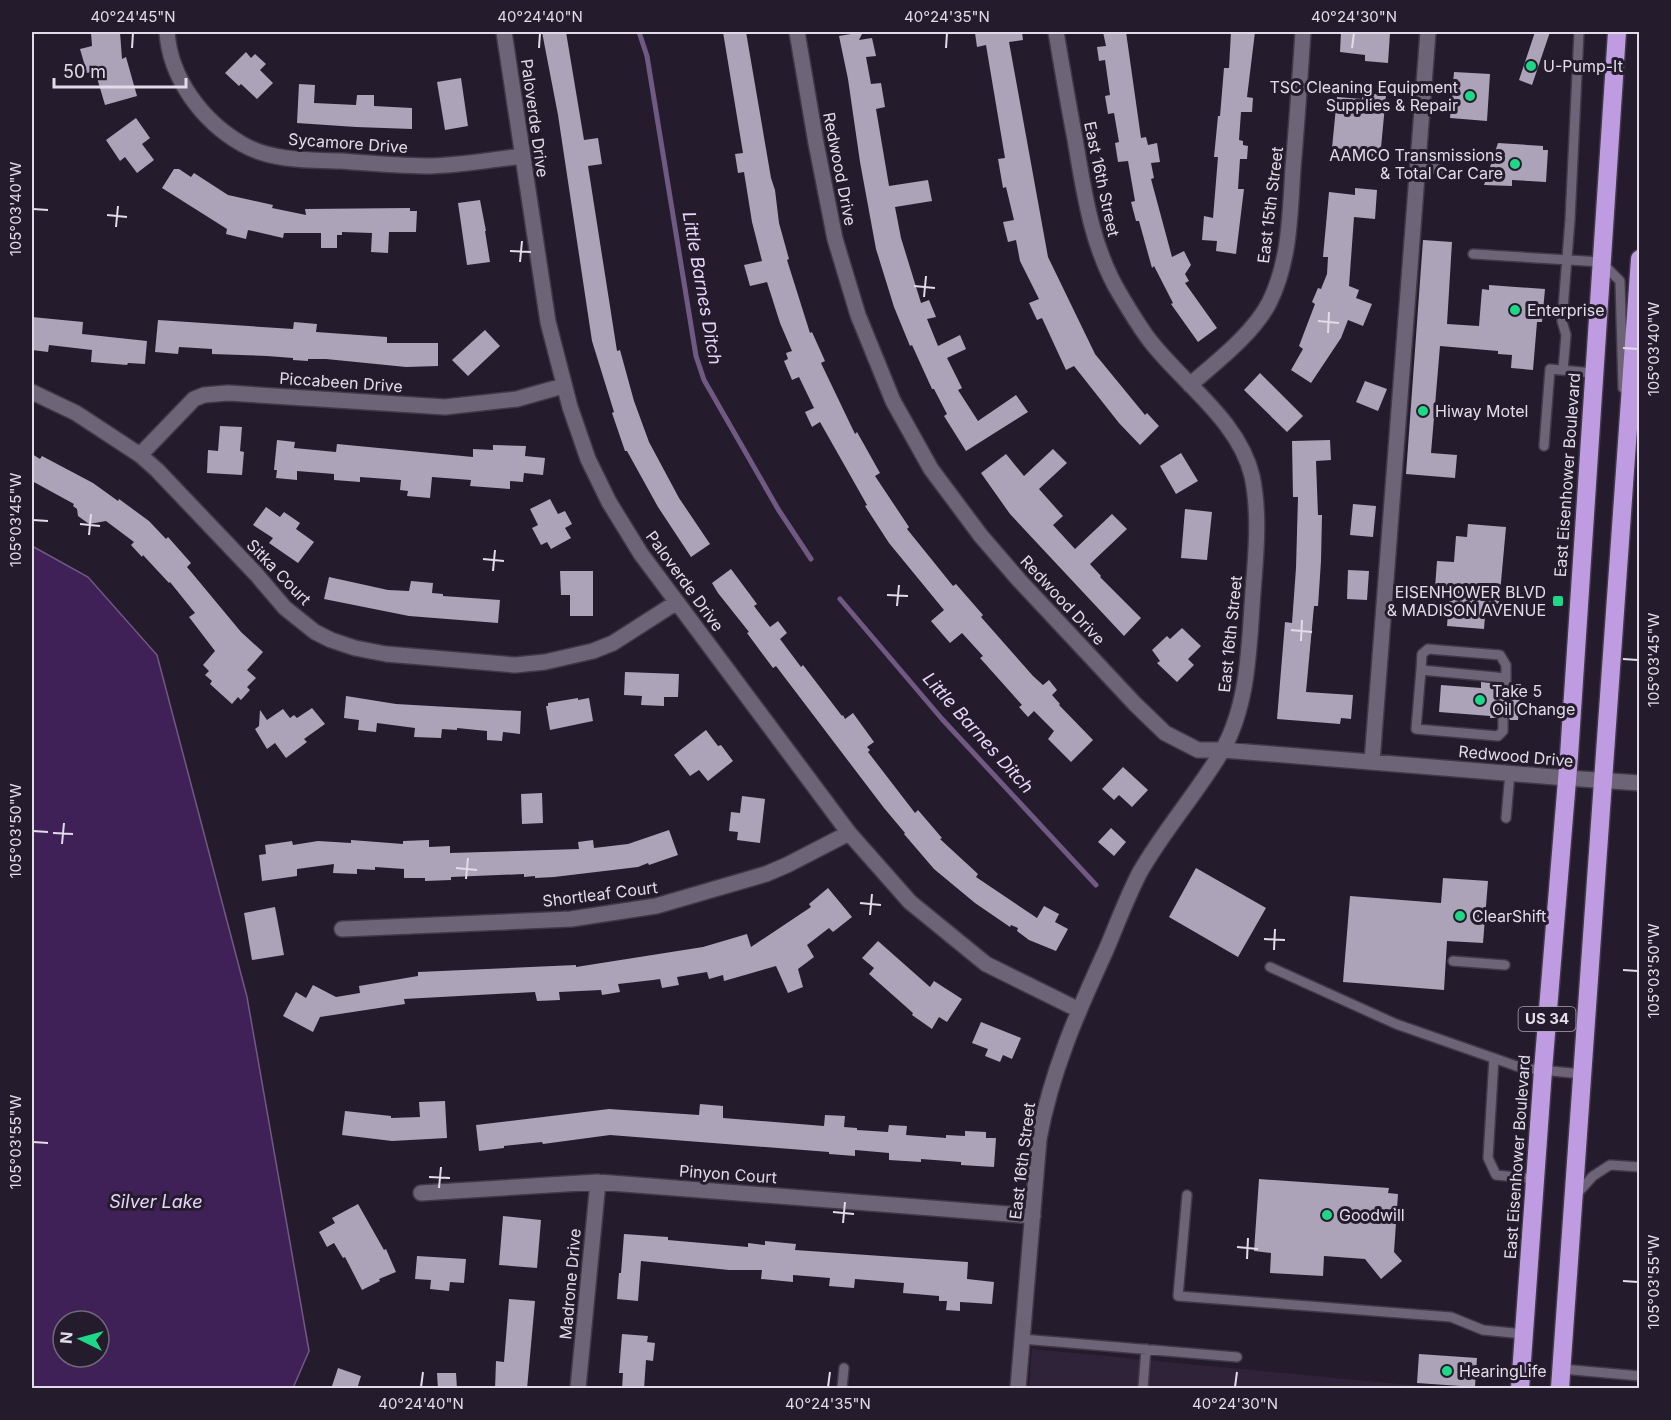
<svg xmlns="http://www.w3.org/2000/svg" width="1671" height="1420" font-family="Inter,sans-serif">
<rect width="100%" height="100%" fill="#241c2c"/>
<path fill="#2e2339" d="M1032 1349 1441 1388H1029Z"/>
<path fill="#3f2158" stroke="#705983" stroke-width="1.5" fill-rule="evenodd" d="M32 546 88 577 157 655 247 997 309 1351 293 1388H32ZM63 1321H99V1357H63Z"/>
<g fill="none" stroke-linecap="round" stroke-linejoin="round">
<path stroke="#705983" stroke-width="5" d="M639 32 647 56 696 356 704 380 778 509 811 559
M840 599 942 719 1096 885"/>
</g>
<path fill="#ada3b8" d="M91 32H120L122 59 126 57 137 96 105 105 95 71 87 73 80 49 92 46Z
M542 32H566L584 140 598 138 602 164 588 166 617 351 620 350 634 401 649 442 679 498 710 544 691 557 658 507 627 451H625L612 413 614 412 592 341 558 115Z
M723 32H746L771 178 775 190 779 223 789 259 787 260 810 333 812 332 825 361 821 363 855 434 857 432 880 473 875 476 909 527 907 529 953 586 956 584 983 615 981 617 1033 676 1043 685 1049 680 1057 690 1052 695 1060 704 1059 705 1093 740 1071 762 1048 739 1054 731 1034 711 1028 717 1019 707 1022 705 980 658 983 656 962 633 950 643 931 621 944 610 889 543 865 506 867 505 820 422 812 427 805 412 814 408 799 377 792 380 784 361 788 359 786 353 792 351 780 323 767 282 750 286 744 265 762 261 752 222 744 172 738 173 735 154 743 153Z
M863 32 859 40 872 38 876 56 866 57 871 84 881 83 885 107 876 109 889 186 928 180 932 201 895 207 901 238 921 303 929 300 936 317 927 319 938 346 960 335 966 349 947 358 962 388 958 390 978 421 1016 395 1028 412 966 451 944 416 947 414 934 389H932L912 345 910 346 894 307 876 249 860 162 848 79 839 36Z
M982 32H1022L1023 40 1009 42 1048 257 1095 354 1145 415 1147 413 1159 426 1140 445 1119 423 1074 366 1066 370 1042 318 1037 320 1029 303 1039 299 1020 261 1016 240 1008 242 1003 222 1014 220 1006 187 1003 188 998 159 1005 158 986 45 977 47 975 33Z
M1103 32H1126L1141 138 1146 137 1148 145 1157 143 1160 162 1151 163 1154 178 1151 179 1172 257 1184 251 1191 265 1185 274 1189 281 1185 283 1217 328 1198 342 1171 304 1173 303 1154 266 1152 268 1139 221H1136L1131 202 1135 201 1128 161 1118 162 1115 143 1119 142 1114 113 1108 114 1105 96 1110 95 1105 60 1099 61 1097 47 1106 46Z
M1231 32H1255L1247 97 1253 98 1252 112H1241L1239 140 1243 141V145L1248 146 1247 159H1240L1238 189H1244L1236 254 1216 251 1217 241 1202 240 1204 216 1213 218 1218 157H1214L1218 116H1220L1224 68H1229Z
M1341 32 1390 33 1388 63 1365 61V55L1340 52Z
M1535 32H1550L1532 85 1519 80Z
M246 52 251 58 255 54 266 64 260 70 273 83 257 99 241 84 239 86 225 73Z
M1454 72 1490 74 1487 121 1450 118Z
M461 78 468 126 445 130 437 82Z
M299 84 315 85 314 103 356 105 357 95H374V106L412 108V129L356 127 297 123Z
M1363 93 1386 95 1380 158 1357 156 1358 150 1332 148 1337 97 1362 99Z
M136 118 150 138 142 144 154 160 137 173 125 157 120 161 106 140Z
M1498 143 1543 146V150H1548L1546 182 1512 180V186L1484 185Z
M174 169H179L191 177 194 173 228 195 273 205 272 208 306 215 305 209 410 208V211H417L416 232H389L388 253 371 252 372 233 342 232V235H337V248H321V233H284L283 238 248 230 246 239 226 234 227 229 162 188Z
M1355 188 1377 190 1375 219 1354 217 1349 286 1359 290 1356 298 1372 304 1363 326 1348 320 1341 338 1311 383 1291 370 1303 349 1299 346 1315 304 1312 302 1318 288 1321 289 1327 274 1328 257H1323L1329 192 1355 195Z
M480 200 486 231H485L490 262 467 265 458 203Z
M1423 240 1452 242 1447 324 1479 326 1482 289 1489 290V285L1545 289 1542 322H1537L1533 370 1511 368 1512 355 1498 354V351L1440 346 1431 453 1457 455 1455 478 1406 474Z
M32 317 83 322 82 334 147 341 145 364 128 363 127 365 91 362 92 350 49 345 48 352 32 350Z
M158 320 293 329 294 322 317 324 316 332 387 337V343H438V366L406 367 326 359H308V361L293 360V358L267 356 212 354V349L179 347 178 354 155 352Z
M485 330 500 346 468 376 452 360Z
M1260 373 1303 416 1287 432 1244 390Z
M1365 381 1387 389 1378 411 1356 402Z
M220 426 242 427 240 451 244 452 242 475 207 473 208 450 218 451Z
M277 440 295 442 294 448 336 452 337 444 473 457V449L493 450V445L526 446 525 456 545 458 543 475 524 473 523 482 510 481V489L470 486 471 480 432 477 430 498 407 496 408 491 400 490 401 480 360 477V482L334 480V474L297 471V480L276 478 277 470H274Z
M1330 440 1331 460 1316 461 1318 515H1322L1321 561 1318 606H1314L1306 692 1353 695 1351 719 1341 718 1340 724 1277 719 1285 622 1292 623 1296 568 1298 497H1293L1292 441Z
M1053 449 1067 463 1039 489 1063 516 1053 525 1075 549 1112 514 1127 529 1090 564 1101 576 1100 577 1141 618 1124 636 1010 514 981 473 1006 454 1024 476Z
M1181 453 1198 481 1176 494 1160 466Z
M32 454 40 459 42 456 93 483 118 501 119 499 149 521 166 539 168 537 191 563 187 567 241 632 263 652 247 670 256 678 247 687 250 690 241 700 238 697 232 704 210 684 212 681 205 675 209 671 203 665 215 651 189 617 195 613 170 582 169 583 143 555 142 557 131 545 134 542 106 521 89 524 78 516 77 509 73 506 74 504 32 481Z
M550 499 558 514 565 511 572 524 565 528 571 538 551 549 547 542 541 545 532 528 538 525 530 509Z
M1353 504 1376 506 1373 537 1350 535Z
M266 507 280 517 284 512 300 523 296 529 314 542 298 563 269 543 273 538 253 525Z
M1185 509 1212 512 1207 560 1181 558Z
M1468 524 1506 527 1499 604 1486 603 1484 629 1447 626 1450 589 1435 588 1437 561 1454 562 1456 536 1467 537Z
M731 569 757 604 754 606 770 627 778 621 787 633 780 639 801 667 803 665 842 716 843 715 845 719 853 713 874 742 867 747 870 750 868 752 915 813 918 810 942 838 940 839 978 874 976 877 1037 918 1044 906 1059 914 1055 922 1068 929 1056 951 1029 940 1017 931 1018 928 1011 925 1010 927 975 903 934 869 904 834 905 833 884 808 776 666 773 668 747 633 749 632 718 593 712 583Z
M1348 570 1369 571 1367 600 1347 599Z
M560 571H593V616H570V595H561Z
M329 577 388 590 409 591 411 581 433 583 432 593 443 594V596L500 600 498 623 409 616 324 599Z
M1182 628 1201 646 1188 659 1194 665 1177 682 1157 663 1160 661 1152 650 1167 636 1170 639Z
M625 672 679 674 678 697H664V706L641 705 642 696 624 695Z
M1481 682 1499 684 1505 690 1510 688 1513 684H1521L1518 720H1510L1508 715 1504 712 1499 714 1496 718H1490V716L1439 712 1441 685 1481 688Z
M346 696 396 704 521 711 520 734 503 732 502 741 487 740V731L457 728V730L442 729 441 738 414 737 415 728 377 723 376 732 358 730 359 720 344 718Z
M578 698V700L589 698 593 721 550 730 546 706H548V703Z
M312 708 325 724 304 739 307 742 286 758 275 743 267 749 255 729 259 726 260 710 267 720 283 709 290 718 294 715 297 718Z
M706 730 718 746 721 745 733 761 708 781 699 770 690 776 674 755Z
M1123 767 1148 790 1132 807 1119 795 1114 800 1102 789Z
M542 793 543 823 522 824 521 794Z
M742 796 765 799 760 843 737 840 738 832 729 831 731 812 740 813Z
M1111 828 1126 842 1114 856 1098 842Z
M669 830 678 855 649 865 648 863 638 867 554 877 535 878V876L524 877V874L451 877V880L425 881V878H404V869L375 867V870L357 869V874L333 873 334 864 297 869V876L262 881 259 855 266 854 265 845 292 841 293 845 318 841 351 843V840L403 844V841L429 840V847L450 846V853L579 849 578 842 593 840 594 848 628 844Z
M1196 868 1266 908 1238 957 1169 917Z
M1443 878 1488 881 1483 943 1447 941 1444 990 1343 982 1350 896 1441 903Z
M828 888 852 917 833 932 829 928 807 945 814 957 798 969 803 987 788 993 776 966 724 981 723 975 709 979 707 972 677 977 679 985 662 988 660 979 653 980 618 984 620 992 602 995 601 990 559 992 560 1000 537 1001 535 992 404 999 405 1004 320 1017 313 1032 283 1016 296 992 306 998 313 985 336 997 360 993 359 986 418 976V972L576 965V967L703 947 747 934 751 947 811 907 809 904Z
M275 907 284 955 252 960 244 913Z
M878 941 930 987 934 981 962 999 947 1022 939 1017 932 1029 912 1015 913 1013 869 974 874 968 862 958Z
M981 1022 1021 1038 1012 1059 1003 1055 1000 1062 985 1056 988 1049 972 1043Z
M445 1101 447 1138 392 1141 342 1135 345 1111 391 1116V1118L420 1117 419 1102Z
M700 1104 723 1106V1118L824 1126 825 1115 845 1116 844 1127 857 1128V1130L888 1132 889 1125 907 1126 906 1135 946 1138V1135L965 1136V1131L986 1132V1138H996L994 1167 961 1165V1162L921 1159V1162L889 1160V1153L855 1150V1156L829 1154V1152L610 1135 543 1144 542 1142 504 1146V1148L479 1151 476 1125 609 1109 699 1115Z
M1259 1179 1389 1188 1388 1193 1398 1194 1394 1252 1402 1261 1381 1279 1365 1259 1324 1256 1323 1276 1270 1273 1271 1253 1254 1251Z
M358 1204 384 1250 386 1249 396 1272 379 1279 380 1281 362 1290 345 1257 343 1258 334 1243 327 1247 319 1232 335 1223 332 1218Z
M503 1216 541 1220 537 1268 499 1265Z
M624 1234 668 1237V1240L748 1247V1243L765 1245V1241L796 1244 795 1250 968 1262 967 1279 994 1282 992 1304 960 1302V1311L946 1310 947 1301H939V1296L903 1293 904 1283 855 1279 854 1288 829 1286 830 1278 793 1275V1282L761 1279 762 1270H729L641 1261 638 1301 617 1299 619 1273H621Z
M417 1256 466 1259 464 1283 450 1282 449 1291 430 1289 431 1280 415 1279Z
M509 1299 535 1301 527 1389H495L496 1361 504 1362Z
M622 1334 648 1336 647 1342 655 1343 653 1361 646 1360 644 1389H622L623 1373H619Z
M1419 1354 1477 1358 1475 1387 1417 1383Z
M338 1368 361 1376 357 1389H331Z
M437 1373H456L457 1389H438Z"/>
<g fill="none" stroke-linecap="round" stroke-linejoin="round">
<g stroke="#403947" stroke-width="12">
<path id="lane" d="M1417 168 1439 169
M1473 254 1601 262 1620 281 1623 388
M1563 370 1566 335 1562 321 1570 220 1579 32
M1544 446 1550 369 1593 373
M1421 670 1422 654 1428 649 1500 655 1506 665V678
M1503 719V731L1498 736 1416 729 1421 670 1506 678V683
M1506 818 1510 773
M1453 961 1505 965
M1270 967 1396 1024 1522 1068 1582 1074
M1494 1058 1488 1158 1496 1175 1535 1179
M1187 1195 1178 1296 1451 1317 1483 1330 1524 1334
M1575 1196 1593 1176 1610 1165 1640 1167
M1022 1339 1237 1357
M1562 1369 1640 1376
M842 1388 844 1368
M1143 1388 1146 1349"/>
</g>
<g stroke="#403947" stroke-width="18">
<path id="street" d="M167 32C170 78 202 121 242 144 271 161 309 160 340 161 371 163 401 166 431 166 462 165 492 160 522 156
M504 32 548 322 570 407 588 459 609 502 641 554 849 833 910 902 986 964 1079 1010
M797 32 816 143 835 239 858 315 893 401 931 469 981 536 1019 580 1135 704 1165 733 1198 750H1223L1567 778
M1190 385C1216 362 1253 334 1269 303 1290 262 1290 213 1293 168 1297 123 1300 77 1303 32
M32 392 76 413 140 455 157 470 256 574 285 608 315 632 331 640 355 648 386 654 515 665 545 662 593 651 613 643 677 602
M140 455 194 399 204 395 228 393 445 407 517 399 563 386
M1372 762 1428 32
M342 929 571 919 656 906 766 874 787 865 849 833
M421 1193 598 1182 1033 1216
M578 1388 598 1182
M1018 1388 1039 1139C1051 1072 1078 1011 1106 950 1117 924 1127 897 1140 872 1164 830 1197 793 1222 751 1249 704 1249 645 1253 592 1256 554 1260 513 1252 476 1239 421 1184 384 1151 342 1140 328 1130 311 1121 296 1092 249 1084 193 1075 139 1068 103 1062 67 1056 32"/>
</g>
<g stroke="#403947" stroke-width="18">
<path id="secondary" d="M1567 778 1640 783"/>
</g>
<g stroke="#403947" stroke-width="21">
<path id="highway" d="M1520 1388 1543 1070 1569 756 1617 32
M1560 1388 1640 259"/>
</g>
<use href="#lane" stroke="#6e6477" stroke-width="9"/>
<use href="#street" stroke="#6e6477" stroke-width="15"/>
<use href="#secondary" stroke="#6e6477" stroke-width="15"/>
<use href="#highway" stroke="#bf9ce1" stroke-width="18"/>
</g>
<path fill="none" stroke="#e1dce7" stroke-width="2" d="M132 48 133 33M539 48 540 33M946 48 947 33M1352 48 1354 33M33 209 48 210M107 215 127 217M116 227 118 206M510 251 531 252M520 262 522 241M914 286 935 288M924 297 926 276M1318 321 1339 323M1328 333 1329 312M1623 348 1638 349M33 520 48 521M80 524 100 526M89 535 91 514M483 559 504 561M493 571 495 550M887 595 908 596M897 606 899 585M1291 630 1312 632M1301 641 1302 620M1623 659 1638 660M33 831 48 832M53 833 73 834M62 844 64 823M456 868 477 870M466 879 468 858M860 903 881 905M870 915 872 894M1264 939 1285 940M1274 950 1275 929M1623 970 1638 971M33 1142 48 1143M429 1177 450 1178M439 1188 441 1167M833 1212 854 1214M843 1223 845 1202M1237 1247 1258 1249M1247 1259 1248 1238M1623 1281 1638 1282M421 1387 423 1372M828 1387 830 1372M1235 1387 1237 1372"/>
<g fill="#1fd887" stroke="#241c2c" stroke-width="2">
<circle cx="1531" cy="66" r="6"/>
<circle cx="1470" cy="96" r="6"/>
<circle cx="1515" cy="164" r="6"/>
<circle cx="1515" cy="310" r="6"/>
<circle cx="1423" cy="411" r="6"/>
<rect x="1552" y="595" width="12" height="12" rx="3"/>
<circle cx="1480" cy="700" r="6"/>
<circle cx="1460" cy="916" r="6"/>
<circle cx="1327" cy="1215" r="6"/>
<circle cx="1447" cy="1371" r="6"/>
</g>
<g text-anchor="middle" stroke-width="6" stroke-linejoin="round" paint-order="stroke">
<rect fill="#241c2c" stroke="#a8a2af" stroke-width="1.5" x="1518.5" y="1007" width="57" height="24" rx="4.5"/>
<g font-size="15" font-weight="bold" fill="#e1dce7">
<text x="1547" y="1024">US 34</text>
</g>
<g font-size="16" fill="#e1dce7" stroke="#241c2c" text-anchor="start">
<text x="1543" y="72">U-Pump-It</text>
<text x="1458" y="93" text-anchor="end">TSC Cleaning Equipment<tspan x="1458" dy="18">Supplies &amp; Repair</tspan></text>
<text x="1503" y="161" text-anchor="end">AAMCO Transmissions<tspan x="1503" dy="18">&amp; Total Car Care</tspan></text>
<text x="1527" y="316">Enterprise</text>
<text x="1435" y="417">Hiway Motel</text>
<text x="1546" y="598" text-anchor="end">EISENHOWER BLVD<tspan x="1546" dy="18">&amp; MADISON AVENUE</tspan></text>
<text x="1492" y="697">Take 5<tspan x="1492" dy="18">Oil Change</tspan></text>
<text x="1472" y="922">ClearShift</text>
<text x="1339" y="1221">Goodwill</text>
<text x="1459" y="1377">HearingLife</text>
</g>
<g font-size="16" fill="#e1dce7" stroke="#241c2c">
<text transform="translate(535 118) rotate(82)" y="6">Paloverde Drive</text>
<text transform="translate(348 143) rotate(4)" y="6">Sycamore Drive</text>
<text transform="translate(840 169) rotate(79)" y="6">Redwood Drive</text>
<text transform="translate(1102 179) rotate(78)" y="6">East 16th Street</text>
<text transform="translate(1270 205) rotate(-83)" y="6">East 15th Street</text>
<text transform="translate(341 382) rotate(4)" y="6">Piccabeen Drive</text>
<text transform="translate(1567 475) rotate(-86)" y="6">East Eisenhower Boulevard</text>
<text transform="translate(279 572) rotate(46)" y="6">Sitka Court</text>
<text transform="translate(685 581) rotate(54)" y="6">Paloverde Drive</text>
<text transform="translate(1063 600) rotate(47)" y="6">Redwood Drive</text>
<text transform="translate(1230 634) rotate(-84)" y="6">East 16th Street</text>
<text transform="translate(1516 756) rotate(5)" y="6">Redwood Drive</text>
<text transform="translate(600 894) rotate(-7)" y="6">Shortleaf Court</text>
<text transform="translate(1517 1157) rotate(-86)" y="6">East Eisenhower Boulevard</text>
<text transform="translate(1022 1161) rotate(-83)" y="6">East 16th Street</text>
<text transform="translate(728 1174) rotate(4)" y="6">Pinyon Court</text>
<text transform="translate(570 1284) rotate(-85)" y="6">Madrone Drive</text>
</g>
<g font-size="18" font-style="italic" fill="#e6d5f9" stroke="#241c2c">
<text transform="translate(702 288) rotate(80)" y="6">Little Barnes Ditch</text>
<text transform="translate(978 733) rotate(48)" y="6">Little Barnes Ditch</text>
<text x="156" y="1208">Silver Lake</text>
</g>
</g>
<rect width="1671" height="1420" fill="none" stroke="#241c2c" stroke-width="66"/>
<g transform="translate(81 1339) rotate(275)"><circle r="28" fill="#241c2c" stroke="#706977" stroke-width="1.5"/>
<path d="M0-4.5L10 22L0 15L-10 22Z" fill="#1fd887"/>
<text y="-9" font-size="16" font-weight="bold" text-anchor="middle" fill="#e1dce7">N</text>
</g>
<path d="M54 78v9h132v-9" fill="none" stroke="#e1dce7" stroke-width="3"/>
<text x="63" y="78" font-size="18" fill="#e1dce7" stroke="#241c2c" stroke-width="4.5" paint-order="stroke">50 m</text>
<rect x="33" y="33" width="1605" height="1354" fill="none" stroke="#e1dce7" stroke-width="2"/>
<g font-size="15" text-anchor="middle" fill="#e1dce7">
<text x="133" y="22">40°24'45"N</text>
<text x="540" y="22">40°24'40"N</text>
<text x="947" y="22">40°24'35"N</text>
<text x="1354" y="22">40°24'30"N</text>
<text transform="translate(16 209) rotate(-90)" y="5">105°03'40"W</text>
<text transform="translate(1654 349) rotate(-90)" y="5">105°03'40"W</text>
<text transform="translate(16 520) rotate(-90)" y="5">105°03'45"W</text>
<text transform="translate(1654 660) rotate(-90)" y="5">105°03'45"W</text>
<text transform="translate(16 831) rotate(-90)" y="5">105°03'50"W</text>
<text transform="translate(1654 971) rotate(-90)" y="5">105°03'50"W</text>
<text transform="translate(16 1142) rotate(-90)" y="5">105°03'55"W</text>
<text transform="translate(1654 1282) rotate(-90)" y="5">105°03'55"W</text>
<text x="421" y="1409">40°24'40"N</text>
<text x="828" y="1409">40°24'35"N</text>
<text x="1235" y="1409">40°24'30"N</text>
</g>
</svg>
